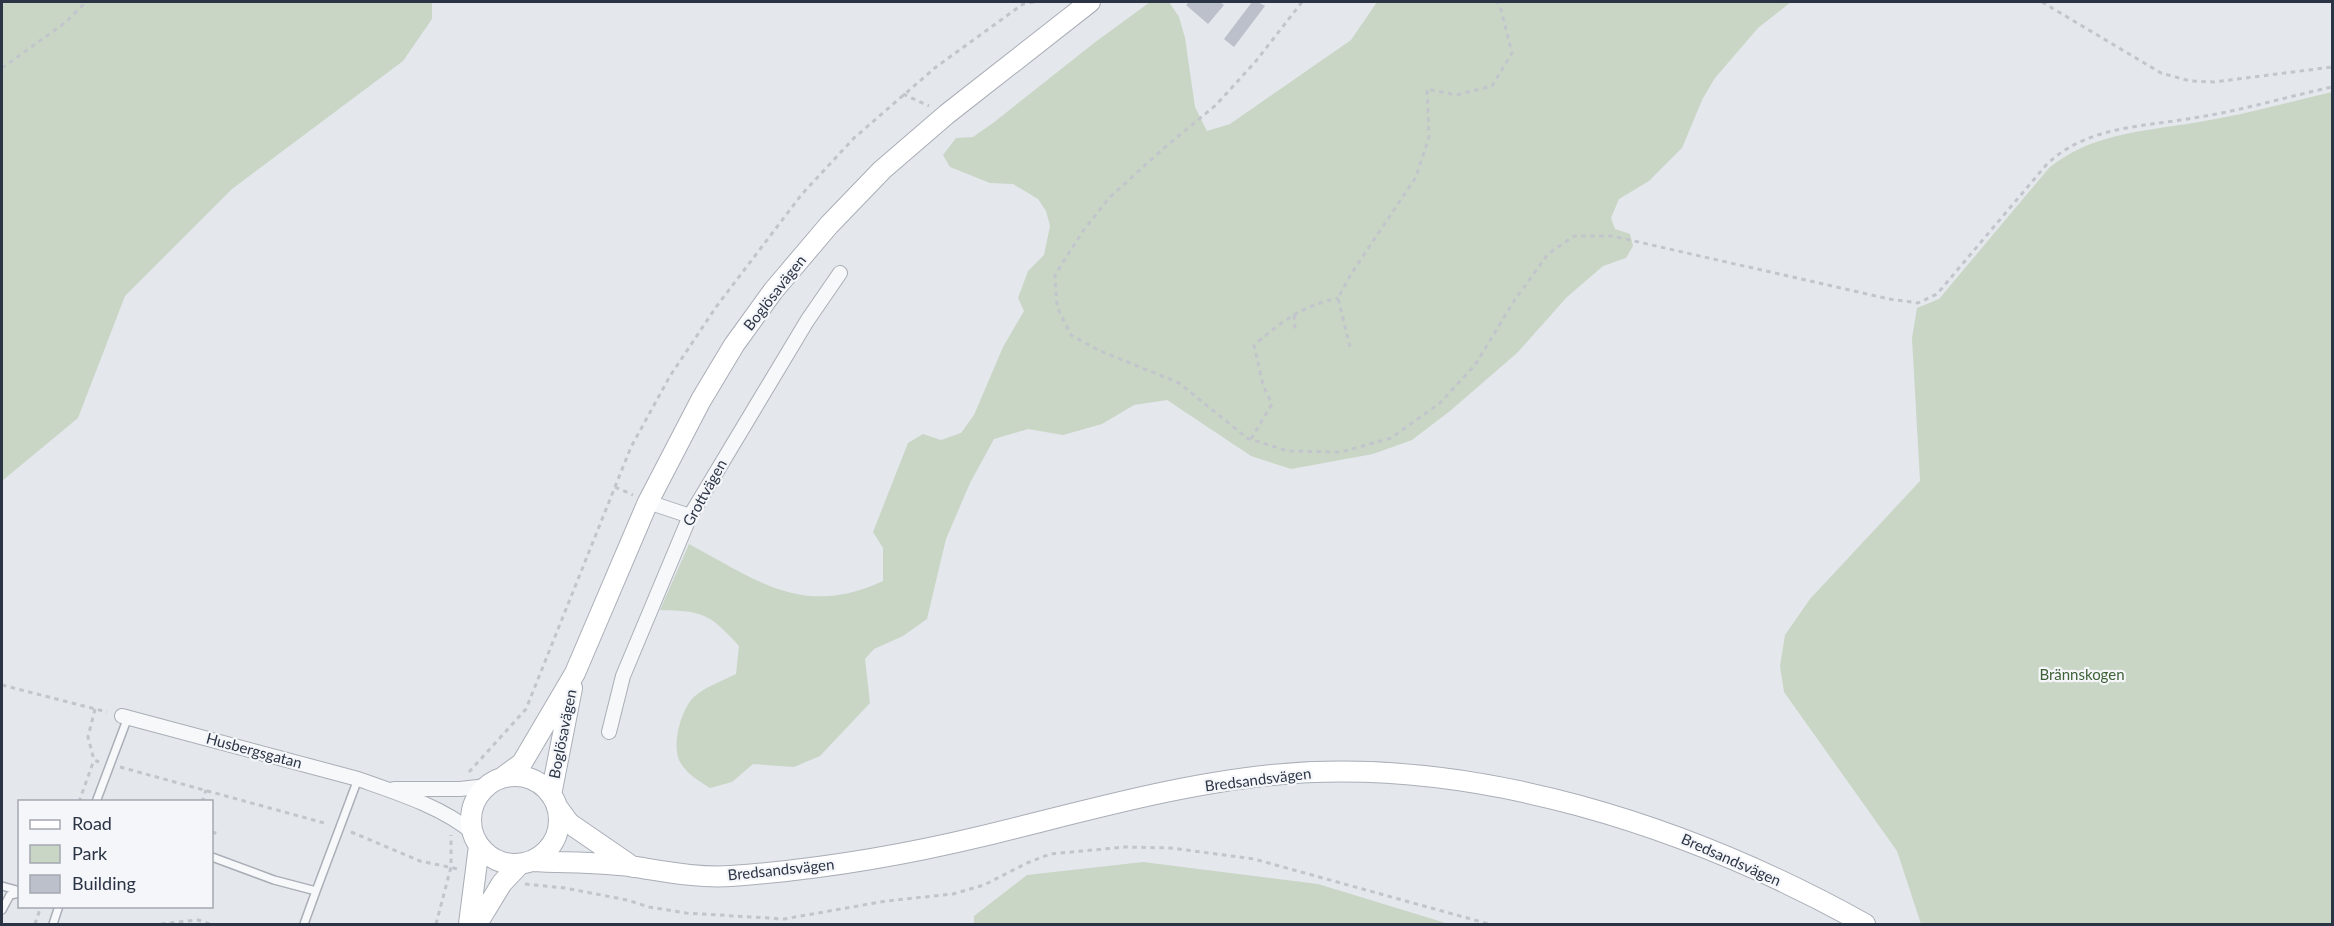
<svg xmlns="http://www.w3.org/2000/svg" width="2334" height="926" font-family="Lato,sans-serif">
<rect width="100%" height="100%" fill="#e4e7ec"/>
<path fill="#c9d6c5" d="M2 2H432V19L403 61 232 189 125 296 78 418 2 481Z
M1150 2H1169L1179 17 1185 38 1195 107 1207 131 1230 124 1351 40 1377 2H1791L1758 28 1715 78 1703 98 1682 148 1649 181 1619 199 1611 218 1615 229 1630 234 1633 246 1626 258 1603 266 1567 297 1517 353 1450 411 1412 440 1373 454 1291 469 1251 456 1167 400 1134 405 1102 424 1063 435 1028 429 994 439 970 483 946 539 927 619 903 636 874 649 865 659 870 703 820 756 794 767 753 764 732 782 710 788C699 781 685 773 679 760 672 744 681 708 695 696 707 686 722 681 736 674L739 646C710 614 704 611 660 610L689 544C758 581 804 618 883 581V548L873 532 908 443 923 434 941 440 961 433 974 415 1003 347 1024 311 1018 298 1028 271 1044 255 1050 226 1046 211 1038 199 1013 184 990 183 950 167 943 155 956 138 973 137 993 123 1094 43Z
M2332 92V924H1921L1897 851 1784 692 1780 666 1785 635 1810 599 1920 481 1912 338 1917 308 1939 299 2049 168C2090 134 2143 131 2193 123 2240 116 2286 103 2332 92Z
M1143 862 1318 884 1449 924H974V916L1027 875Z"/>
<path fill="#bbc0ca" d="M1189 2H1220L1224 5 1208 24 1186 5Z
M1252 2H1258L1265 6 1234 47 1224 39Z"/>
<g fill="none" stroke-linecap="round" stroke-linejoin="round">
<g stroke="#a9aeb7" stroke-width="10">
<path id="lane" d="M96 802 128 717
M212 857 274 880 316 891 358 779
M2 886 20 891
M2 910 10 895 20 893
M53 924 59 906
M304 924 316 891"/>
</g>
<g stroke="#a9aeb7" stroke-width="16">
<path id="street" d="M648 502 690 516
M122 716 358 779C395 792 443 807 473 833
M609 732 623 676 690 516 807 321 840 273
M394 789H460L487 786"/>
</g>
<g stroke="#a9aeb7" stroke-width="22">
<path id="secondary" d="M471 820a44 44 0 1 1 88 0a44 44 0 1 1-88 0Z
M503 777 522 763 575 673 648 502 701 400 734 345 773 291 829 225 882 170 947 114 1090 2
M551 795 572 688
M558 808 569 823 633 867
M532 861C566 863 602 862 636 867 668 872 698 878 731 876 816 870 900 856 983 836 1078 813 1174 785 1272 775 1474 755 1691 827 1865 924
M469 924 479 846
M477 924 502 883 520 864"/>
</g>
<path stroke="#c2c5cb" stroke-width="3" stroke-dasharray="4.5 4.5" stroke-linecap="butt" d="M1302 2 1256 61 1216 105 1164 148 1109 198 1083 231 1055 275 1057 307 1071 335 1098 350 1179 383 1247 438 1288 451 1341 452 1391 438 1440 403 1475 365 1514 301 1548 254 1574 236H1612L1889 299 1918 303 1937 294 2047 164C2087 126 2142 127 2193 118 2240 111 2286 97 2332 87
M2042 2 2161 73 2190 81 2214 82 2332 67
M2 68 66 22 86 2
M903 94 929 106
M1294 315 1295 329
M1350 347 1338 298 1351 274 1416 177 1429 137 1427 89 1456 95 1492 86 1512 53 1500 6 1497 2
M1251 439 1272 404 1263 385 1254 345C1284 320 1300 307 1338 298
M615 487 633 495
M2 685 107 712
M95 709 88 737 94 760 99 762
M120 767 328 824
M469 772 526 709 631 447 670 376 716 307 802 194 854 138 936 67 1023 4 1034 2
M79 802 94 760
M202 802 206 790
M212 832 219 834
M351 832 420 861 458 869
M525 884 565 888 627 900 649 907 686 913 784 919 886 901 953 894 984 885 1027 863 1050 854 1125 847 1171 848 1254 859 1489 924
M35 924 41 906
M161 924 198 920 210 924
M436 924 451 867V835"/>
<use href="#lane" stroke="#f7f8fa" stroke-width="7"/>
<use href="#street" stroke="#f7f8fa" stroke-width="14"/>
<use href="#secondary" stroke="#fff" stroke-width="20"/>
</g>
<g text-anchor="middle" stroke-width="4.5" stroke-linejoin="round" paint-order="stroke">
<g font-size="15" fill="#2b3445" stroke="#f4f6f9">
<text transform="translate(775 293) rotate(-52)" y="5">Boglösavägen</text>
<text transform="translate(705 493) rotate(-61)" y="5">Grottvägen</text>
<text transform="translate(563 734) rotate(-79)" y="5">Boglösavägen</text>
<text transform="translate(254 751) rotate(15)" y="5">Husbergsgatan</text>
<text transform="translate(1258 780) rotate(-7)" y="5">Bredsandsvägen</text>
<text transform="translate(1731 860) rotate(24)" y="5">Bredsandsvägen</text>
<text transform="translate(781 870) rotate(-6)" y="5">Bredsandsvägen</text>
</g>
<g font-size="15" fill="#3f6138" stroke="#f4f6f9">
<text x="2082" y="680">Brännskogen</text>
</g>
</g>
<rect width="2334" height="926" fill="none" stroke="#2b3445" stroke-width="6"/>
<rect x="18" y="800" width="195" height="108" fill="#f4f6f9" stroke="#a4a8b1" stroke-width="1.5"/>
<rect x="30" y="820" width="30" height="9" fill="#ffffff" stroke="#a4a8b1" stroke-width="1.5"/>
<text x="72" y="830" font-size="18" fill="#2b3445">Road</text>
<rect x="30" y="845" width="30" height="18" fill="#c9d6c5" stroke="#a4a8b1" stroke-width="1.5"/>
<text x="72" y="860" font-size="18" fill="#2b3445">Park</text>
<rect x="30" y="875" width="30" height="18" fill="#bbc0ca" stroke="#a4a8b1" stroke-width="1.5"/>
<text x="72" y="890" font-size="18" fill="#2b3445">Building</text>
</svg>
